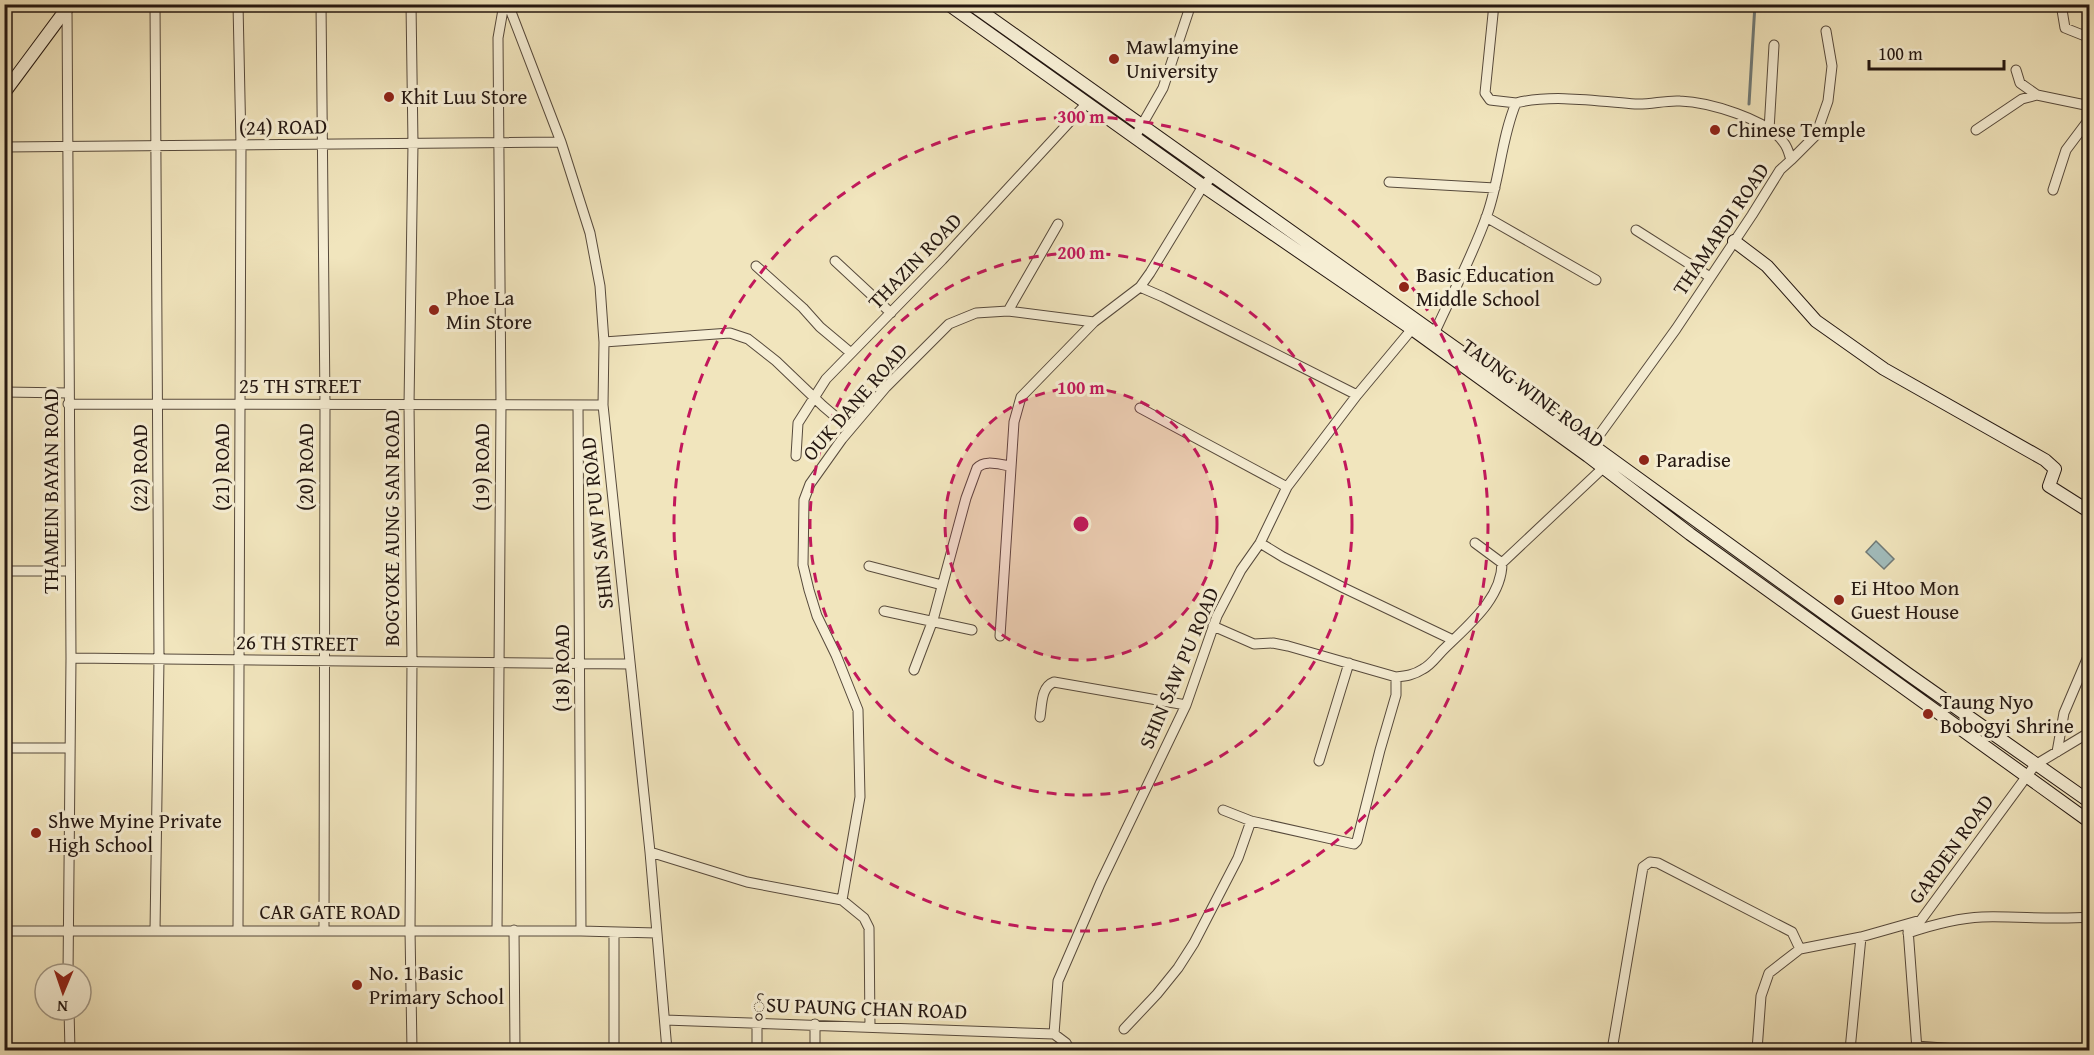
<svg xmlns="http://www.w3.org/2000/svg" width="2094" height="1055" font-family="'Gentium Book Plus',serif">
<rect width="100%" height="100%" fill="#f1e5bd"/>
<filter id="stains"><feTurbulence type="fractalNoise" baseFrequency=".00333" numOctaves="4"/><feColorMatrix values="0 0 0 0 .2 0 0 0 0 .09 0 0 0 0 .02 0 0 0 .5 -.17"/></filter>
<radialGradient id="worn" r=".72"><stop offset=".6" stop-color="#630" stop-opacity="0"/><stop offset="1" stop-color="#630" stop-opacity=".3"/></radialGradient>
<path fill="#a1bcbc" stroke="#6f7a78" stroke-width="1.5" d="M1876 541 1894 559 1884 569 1866 552Z"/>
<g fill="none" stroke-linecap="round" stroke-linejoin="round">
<path stroke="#6f7a78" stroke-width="3" d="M1749 104 1755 4"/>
<g stroke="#574a3c" stroke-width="11">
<path id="street" d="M155 4 159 659 155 931
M238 4 241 145 238 930
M321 4 325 404 324 930
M411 4 413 144 409 405 412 662 410 930 412 1050
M508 4 561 142 590 233 600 286 604 342 603 405 650 852 667 1050
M1494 4 1485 93 1490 100 1516 103
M2061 4 2065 28 2090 38
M67 8 71 658 68 974
M2016 70 2020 83 2037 95 2090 106
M1769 130 1774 45
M1976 130 2022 99 2037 95
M1135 137 1163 88 1191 4
M4 147 561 142
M1791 160 1816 135 1828 101 1832 66 1826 31
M1389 182 1495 188
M2053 190 2066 150 2090 118
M1486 217 1596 280
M1636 230 1710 277
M835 261 891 313
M756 266 803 308 820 327 851 353
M1140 287 1163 297 1357 395
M1008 311 1058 224
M1434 334C1451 296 1473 255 1487 215 1500 179 1501 139 1516 103 1551 94 1598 101 1635 104 1650 105 1665 100 1680 101 1708 102 1768 119 1784 143 1788 148 1789 154 1791 160L1780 170 1752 215 1676 329 1592 445 1590 451
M604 342 730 333 748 339 776 361 823 406 850 429
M4 392 69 393
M68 404 603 405
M578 405 581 931
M1140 408 1287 487
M796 456 798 423 826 379 942 260 1087 103
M1260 543 1283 557 1344 588 1453 640
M1502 563 1603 468
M869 566 942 585
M4 571H69
M884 611 972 630
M1213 626 1254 644 1273 643 1288 646 1396 677C1406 676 1414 675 1423 669 1431 665 1437 656 1443 650 1467 626 1502 599 1502 563L1475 543
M1000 636 1014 422 1021 397 1094 322 1140 287 1150 273 1203 186 1213 176
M71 658 630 664
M914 670 933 620 966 498 977 468C985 459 1000 465 1011 466
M1040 717C1042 704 1041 687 1054 682L1186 705
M4 748H70
M2057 752 2064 713 2090 652
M1319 761 1349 663
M1223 810 1251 821 1354 844 1357 841 1380 750 1396 695V677
M650 852 747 882 842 900 864 918 869 928 870 1026
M842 900 860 797 858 710 836 655 817 616 809 590 803 565 804 500 810 484 842 439 886 387 949 324 976 313 1008 311 1094 322
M1908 929 1917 1050
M497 930 501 405 498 38 504 4
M514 930 515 1050
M4 931H581L656 933
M614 932V1050
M1908 933C1932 925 1957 918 1982 917 2018 916 2053 920 2090 917
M69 1010 70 1050
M665 1020 1054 1034 1066 1043 1070 1050
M757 1022V1050
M815 1024V1050
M1124 1029 1157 994 1178 968 1194 943 1238 858 1251 821
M1054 1034 1058 981 1100 884 1186 705 1217 616 1241 570 1260 543 1287 487 1357 395 1412 329
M1916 1046 1971 1050
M1612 1050 1643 867 1650 862 1658 863 1792 932 1800 949
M1757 1050 1761 996 1769 973 1800 949 1861 937 1921 920 2035 765 2090 732
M1850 1050 1861 937"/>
</g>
<g stroke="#241711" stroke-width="14">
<path id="secondary" d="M948 4 1203 186 1412 329 1588 456 1690 534 2090 822
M971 4 1592 445 1908 674 2090 802
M4 93 70 4
M1734 241 1767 266 1816 321 1884 369 2045 460 2055 469 2049 486 2090 512"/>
</g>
<use href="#street" stroke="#f6eed4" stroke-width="9"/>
<use href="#secondary" stroke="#f6eed4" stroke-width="12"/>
</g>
<circle cx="1081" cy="524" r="136" fill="#c2185b" fill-opacity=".12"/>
<g fill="none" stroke="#c2185b" stroke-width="3" stroke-dasharray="10 8">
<circle cx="1081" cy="524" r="136"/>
<circle cx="1081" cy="524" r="271"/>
<circle cx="1081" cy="524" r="407"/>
</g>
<g fill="#8f2418" stroke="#f6eed4" stroke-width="2">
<circle cx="1114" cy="59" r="6"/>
<circle cx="389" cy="97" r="6"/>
<circle cx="1715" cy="130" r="6"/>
<circle cx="1404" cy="287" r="6"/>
<circle cx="434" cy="310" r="6"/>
<circle cx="1644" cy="460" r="6"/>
<circle cx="1839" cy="600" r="6"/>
<circle cx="1928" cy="714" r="6"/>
<circle cx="36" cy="833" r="6"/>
<circle cx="357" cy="985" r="6"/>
</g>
<g text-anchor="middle" stroke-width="6" stroke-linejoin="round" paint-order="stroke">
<g font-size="21" fill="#241711" stroke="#f6eed4" text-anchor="start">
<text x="1126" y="54">Mawlamyine<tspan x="1126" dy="24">University</tspan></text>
<text x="401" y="104">Khit Luu Store</text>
<text x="1727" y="137">Chinese Temple</text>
<text x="1416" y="282">Basic Education<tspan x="1416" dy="24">Middle School</tspan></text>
<text x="446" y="305">Phoe La<tspan x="446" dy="24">Min Store</tspan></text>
<text x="1656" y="467">Paradise</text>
<text x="1851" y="595">Ei Htoo Mon<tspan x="1851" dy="24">Guest House</tspan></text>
<text x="1940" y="709">Taung Nyo<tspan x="1940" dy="24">Bobogyi Shrine</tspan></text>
<text x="48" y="828">Shwe Myine Private<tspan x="48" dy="24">High School</tspan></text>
<text x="369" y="980">No. 1 Basic<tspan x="369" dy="24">Primary School</tspan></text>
</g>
<g font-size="21" fill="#241711" stroke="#f6eed4">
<text transform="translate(283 127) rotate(-1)" y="7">(24) ROAD</text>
<text transform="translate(1721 229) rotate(-56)" y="7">THAMARDI ROAD</text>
<text transform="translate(915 261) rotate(-46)" y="7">THAZIN ROAD</text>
<text x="300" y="393">25 TH STREET</text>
<text transform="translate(1533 393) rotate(36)" y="7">TAUNG WINE ROAD</text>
<text transform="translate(855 402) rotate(-49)" y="7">OUK DANE ROAD</text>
<text transform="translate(222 467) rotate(-90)" y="7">(21) ROAD</text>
<text transform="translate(306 467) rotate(-90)" y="7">(20) ROAD</text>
<text transform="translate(482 467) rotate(-90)" y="7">(19) ROAD</text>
<text transform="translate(140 468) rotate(-90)" y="7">(22) ROAD</text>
<text transform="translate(51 491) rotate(-90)" y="7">THAMEIN BAYAN ROAD</text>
<text transform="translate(597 523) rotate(-96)" y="7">SHIN SAW PU ROAD</text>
<text transform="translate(392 528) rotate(-90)" y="7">BOGYOKE AUNG SAN ROAD</text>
<text transform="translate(297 643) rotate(1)" y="7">26 TH STREET</text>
<text transform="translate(562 668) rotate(-90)" y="7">(18) ROAD</text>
<text transform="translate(1179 668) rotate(-67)" y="7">SHIN SAW PU ROAD</text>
<text transform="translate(1951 849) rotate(-54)" y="7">GARDEN ROAD</text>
<text x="330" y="919">CAR GATE ROAD</text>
<text transform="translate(860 1008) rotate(2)" y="7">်ွSU PAUNG CHAN ROAD</text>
</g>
</g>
<circle cx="1081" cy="524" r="9" fill="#c2185b" stroke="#f6eed4" stroke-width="3"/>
<g font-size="18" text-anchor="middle" font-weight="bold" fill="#c2185b" stroke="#f6eed4" stroke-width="6" stroke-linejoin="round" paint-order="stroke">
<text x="1081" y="123">300 m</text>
<text x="1081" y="259">200 m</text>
<text x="1081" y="394">100 m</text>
</g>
<rect width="2094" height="1055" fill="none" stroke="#f1e5bd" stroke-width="24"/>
<rect x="6" y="6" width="2082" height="1043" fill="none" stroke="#241711" stroke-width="3"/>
<rect x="12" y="12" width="2070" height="1031" fill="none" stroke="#241711" stroke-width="1.5"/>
<g transform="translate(63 992) rotate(182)"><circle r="28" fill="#f6eed4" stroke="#a29886" stroke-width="1.5"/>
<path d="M0-4.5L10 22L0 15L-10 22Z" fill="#8f2418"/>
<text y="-9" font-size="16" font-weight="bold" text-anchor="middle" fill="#241711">N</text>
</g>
<path d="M1869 60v9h135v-9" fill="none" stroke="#241711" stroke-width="3"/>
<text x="1878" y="60" font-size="18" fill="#241711" stroke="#f6eed4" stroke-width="4.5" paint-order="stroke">100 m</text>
<rect width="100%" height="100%" filter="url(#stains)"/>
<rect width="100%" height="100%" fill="url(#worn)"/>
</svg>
